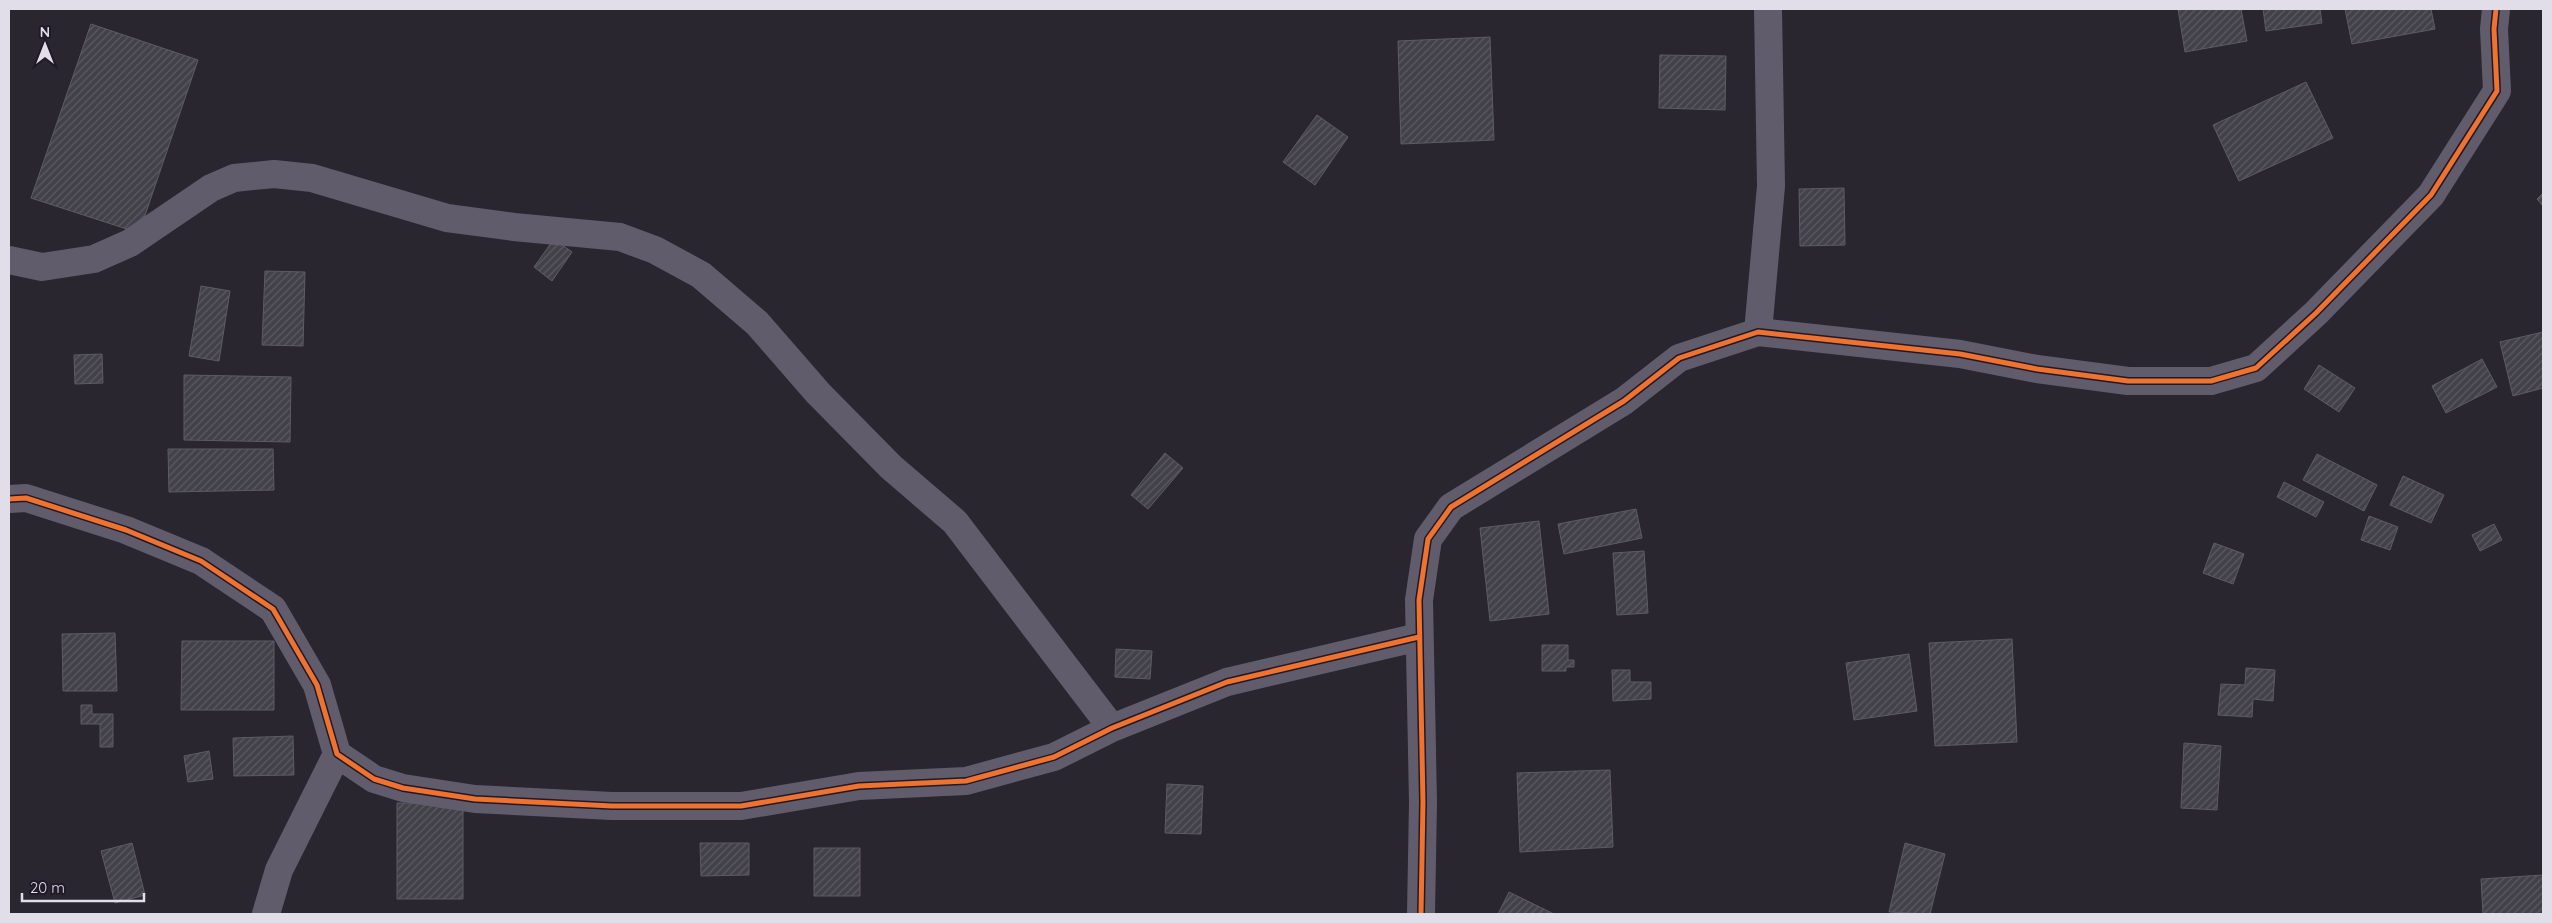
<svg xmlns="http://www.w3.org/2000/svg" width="2552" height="923" font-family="Quicksand,sans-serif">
<defs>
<pattern id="building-hatch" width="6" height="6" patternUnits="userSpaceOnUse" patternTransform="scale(1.25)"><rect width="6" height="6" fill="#424048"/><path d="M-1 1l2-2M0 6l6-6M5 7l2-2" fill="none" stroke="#5d5b62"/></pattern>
</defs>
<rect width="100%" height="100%" fill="#292630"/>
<path fill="url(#building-hatch)" stroke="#5e5b64" d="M2178 9H2241L2247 41 2185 52Z
M2263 9H2320L2322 23 2266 31Z
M2345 9H2431L2435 29 2352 44Z
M91 24 198 60 139 233 31 198Z
M1490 37 1494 140 1401 144 1398 41Z
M1660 55 1726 56 1725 110 1659 108Z
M2306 82 2333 138 2239 181 2213 125Z
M1317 115 1348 137 1315 185 1283 162Z
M1844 188 1845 245 1800 246 1799 189Z
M2543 193V206L2537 199Z
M554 239 572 252 552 281 534 267Z
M265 271 305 272 303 346 262 345Z
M201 286 230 291 219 361 189 356Z
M2543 332V388L2513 396 2500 342Z
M102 354 103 383 75 384 74 355Z
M2482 359 2497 387 2446 413 2432 386Z
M2319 365 2355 388 2339 412 2304 389Z
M184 375 291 377 290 442 184 440Z
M168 449H273L274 490 169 492Z
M1165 453 1183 468 1148 509 1131 495Z
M2317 454 2377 485 2364 511 2303 480Z
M2403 476 2444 495 2431 523 2390 505Z
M2284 482 2324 502 2316 517 2277 497Z
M1636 509 1642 538 1564 554 1558 524Z
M2369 516 2398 527 2390 550 2361 540Z
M1539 521 1549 614 1490 621 1480 528Z
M2494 524 2502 540 2480 551 2472 535Z
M2214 543 2244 554 2233 584 2203 573Z
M1644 551 1648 613 1617 615 1613 553Z
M115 633 117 691H63L62 634Z
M2012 639 2017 742 1935 746 1929 643Z
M182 641H274V710H181Z
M1542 645H1568V660H1574V667H1566V671H1542Z
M1116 649 1152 651 1150 679 1115 677Z
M1909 654 1917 711 1854 720 1846 663Z
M2246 668 2275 670 2273 701 2253 699 2252 717 2218 715 2221 684 2245 685Z
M1612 670H1630V682H1651V699L1613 701Z
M81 705H92V714H113V747H100V724H81Z
M293 736 294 775 234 776 233 738Z
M2184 743 2221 746 2217 810 2181 808Z
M209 751 213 779 188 782 184 756Z
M1610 770 1613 847 1520 852 1517 773Z
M1167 784 1203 786 1201 834 1165 833Z
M397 803H463V899H397Z
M132 843 145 895 115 903 101 851Z
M700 843H749V875L701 876Z
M1905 843 1945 854 1930 914 1889 912Z
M814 848H860V896H814Z
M2543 875V914H2483L2481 879Z
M1509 892 1554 914H1498Z"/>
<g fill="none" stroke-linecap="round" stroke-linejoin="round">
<path stroke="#615c6c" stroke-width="28" d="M9 260 42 267 94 259 130 243 211 188 234 178 274 174 312 178 447 218 514 227 620 237 655 250 701 275 757 323 818 393 891 467 955 522 1112 728
M1758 332 1771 186 1768 9
M9 499 26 498 126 530 201 561 273 609 317 685 337 754 374 779 403 788 475 799 612 806H741L859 786 966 781 1054 757 1112 728 1227 682 1419 637
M266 914 279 870 337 754
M1421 914 1423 802 1419 600 1428 539 1451 507 1624 401 1679 358 1758 332 1960 354 2037 369 2128 381H2211L2256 368 2316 313 2431 195 2497 91 2494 29 2496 9"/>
<g stroke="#1f1929" stroke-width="8">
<path id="cycleway" d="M9 499 26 498 126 530 201 561 273 609 317 685 337 754 374 779 403 788 475 799 612 806H741L859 786 966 781 1054 757 1112 728 1227 682 1419 637
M1421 914 1423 802 1419 600 1428 539 1451 507 1624 401 1679 358 1758 332 1960 354 2037 369 2128 381H2211L2256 368 2316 313 2431 195 2497 91 2494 29 2496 9"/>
</g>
<use href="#cycleway" stroke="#ef722f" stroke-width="5"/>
</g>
<rect width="2552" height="923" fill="none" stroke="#e1dde9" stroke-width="20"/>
<g transform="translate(45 45)" stroke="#1f1929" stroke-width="4" paint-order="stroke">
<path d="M0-4L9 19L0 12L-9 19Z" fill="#e1dde9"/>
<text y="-8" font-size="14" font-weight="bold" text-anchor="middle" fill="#e1dde9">N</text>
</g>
<path d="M22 893v8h122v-8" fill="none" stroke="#e1dde9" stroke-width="2.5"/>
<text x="30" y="893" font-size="15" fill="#e1dde9" stroke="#1f1929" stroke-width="4" paint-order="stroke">20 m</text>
</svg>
